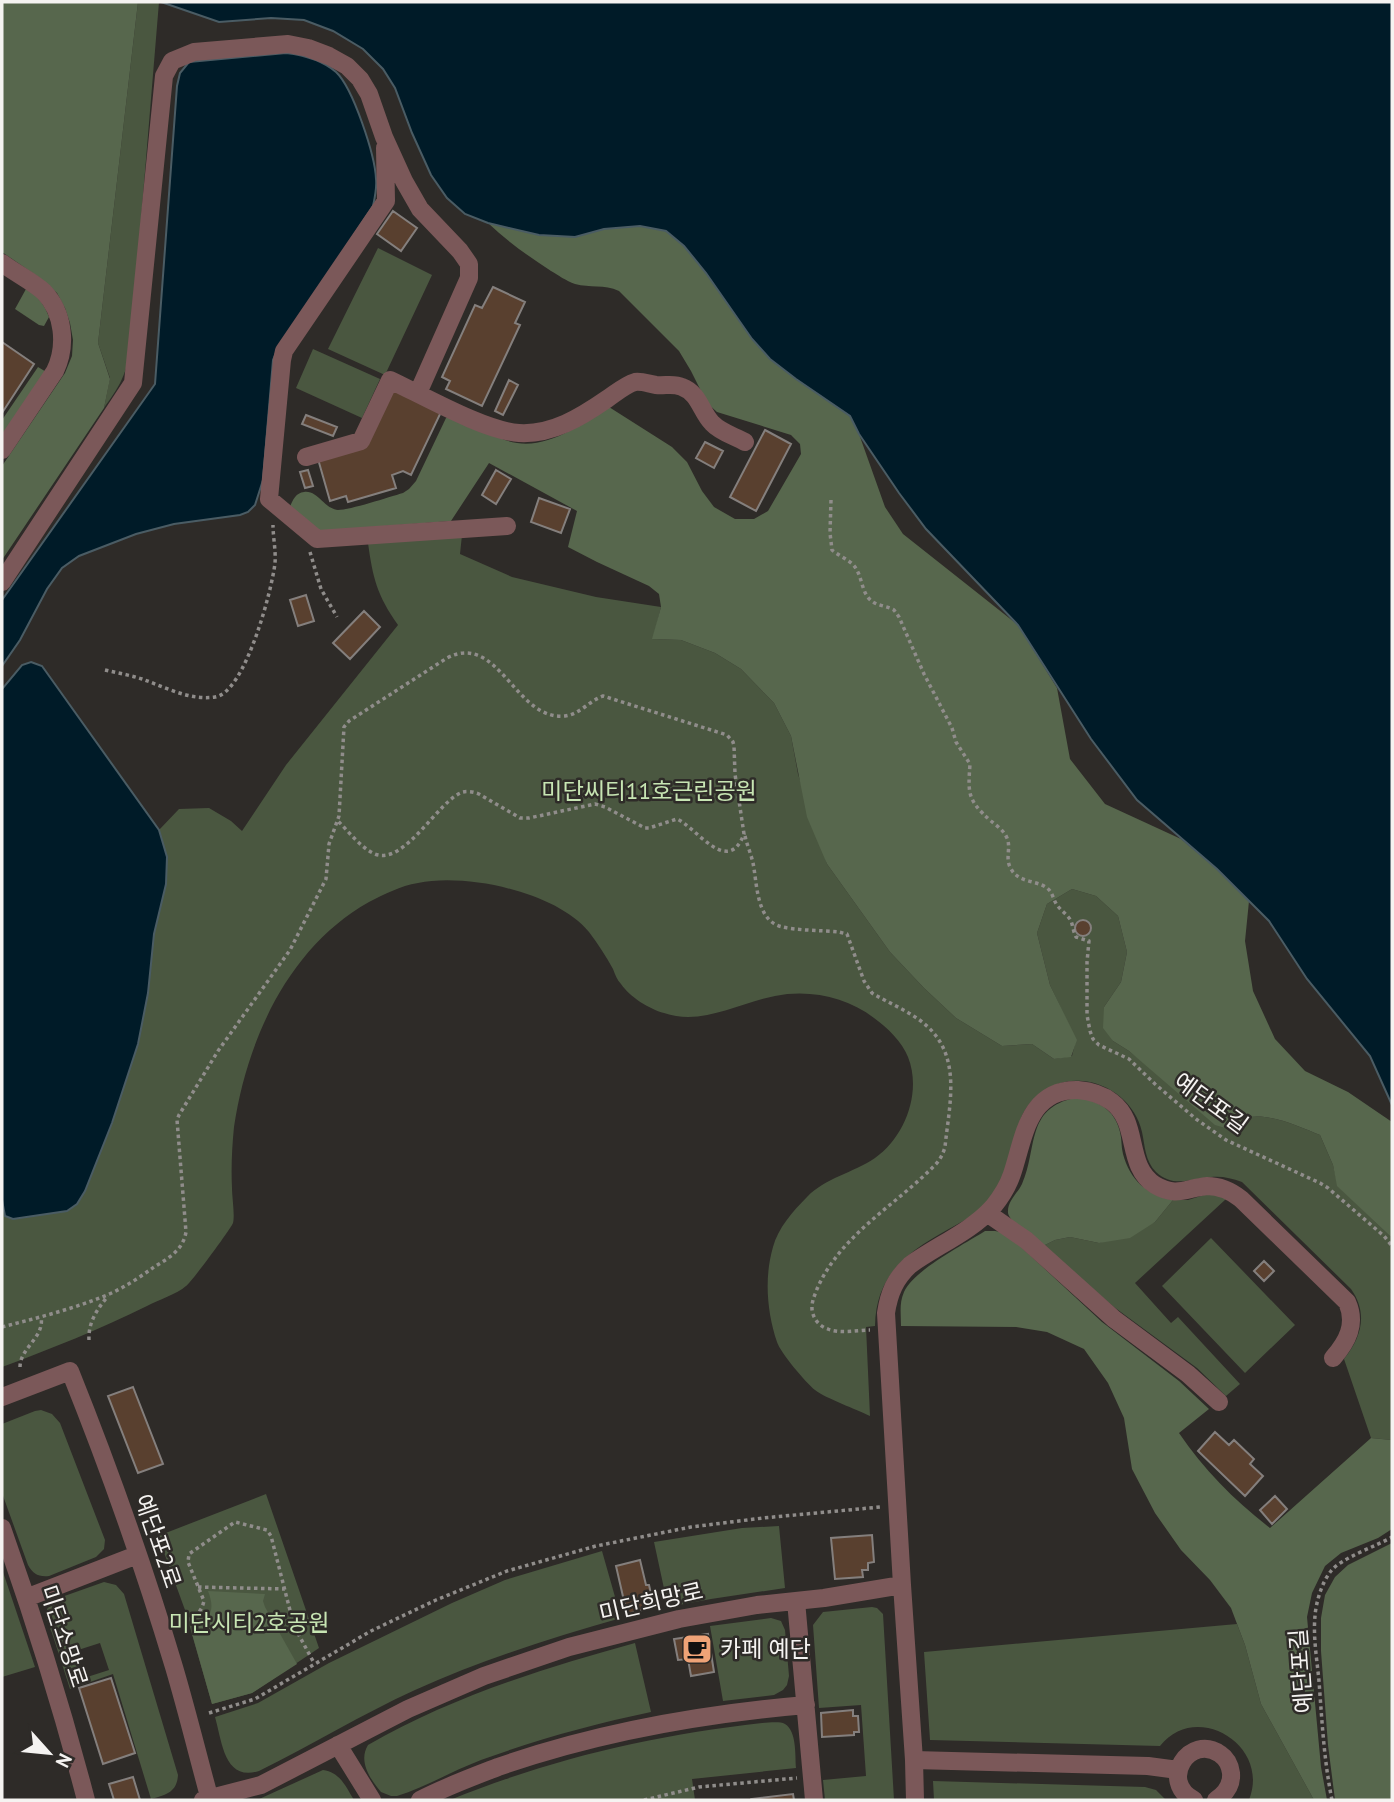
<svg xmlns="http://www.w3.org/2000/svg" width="1394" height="1802" font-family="'PT Sans','Noto Sans KR',sans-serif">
<rect width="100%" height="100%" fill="#2e2b28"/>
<path fill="#4a5740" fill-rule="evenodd" d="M138 2H159L130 353C125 378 118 388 104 408L110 378 98 343Z
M378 248 432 275 385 375 328 349Z
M313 349 380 379 362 418 296 388Z
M462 535 460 554 512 577 596 597 661 607 653 639 681 640 715 653 741 669 774 703 791 736 798 774 827 864 890 952 924 988 956 1018 1002 1046 1032 1044 1054 1059 1072 1056 1076 1040 1050 985 1037 933 1047 904 1072 889 1096 896 1118 916 1127 952 1121 982 1104 1007 1113 1041 1129 1051 1229 1129C1233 1126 1238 1121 1243 1119 1264 1110 1300 1127 1320 1135L1333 1165 1338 1186 1392 1238V1440L1371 1438 1344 1359C1362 1337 1368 1313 1351 1289L1242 1182C1231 1178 1222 1176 1211 1177 1190 1179 1173 1188 1156 1172 1145 1161 1145 1146 1142 1132 1136 1104 1110 1083 1082 1081 1056 1078 1028 1096 1020 1121 1015 1134 1014 1149 1010 1162 1005 1174 997 1189 990 1200 980 1213 961 1222 947 1230 906 1253 876 1275 875 1326L866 1327 870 1416C856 1409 827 1399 815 1390 806 1383 780 1352 777 1342 767 1312 764 1278 773 1247 778 1228 793 1211 807 1197 825 1178 853 1173 875 1158 905 1137 922 1092 908 1057 902 1042 888 1028 874 1018 847 997 809 989 775 996 738 1003 702 1026 664 1013 649 1009 630 997 621 984 617 980 615 974 613 969 606 956 598 944 589 932 556 892 467 873 418 883 400 886 385 894 369 902 289 947 247 1039 234 1127 232 1147 231 1168 232 1188 232 1197 235 1215 233 1223 232 1227 191 1283 186 1286 177 1294 158 1300 147 1306 100 1329 51 1349 2 1367V1200L5 1216 148 993 154 934 166 884 167 857 159 830 179 809 209 808 231 821 242 831 286 765 398 625C377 595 373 579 368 543Z
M1204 1195H1217L1226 1199 1135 1283 1171 1323 1178 1317 1240 1384 1226 1396 1197 1368 1114 1307 1043 1246 1055 1240 1070 1237 1099 1243 1155 1222 1173 1200H1188Z
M1211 1238 1295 1325 1245 1373 1162 1286Z
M41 1410 52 1414 60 1423 105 1540 104 1549 96 1557 49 1576C38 1577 33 1574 28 1565L2 1493V1424L35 1411Z
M266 1494 319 1648 252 1693 212 1704 185 1610 158 1536Z
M779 1526 785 1588 711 1599 668 1607 654 1542 742 1528Z
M602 1551 621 1618C551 1638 482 1660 415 1690 362 1714 312 1745 259 1771 224 1782 222 1741 215 1717L258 1703 329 1663 452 1603 505 1580Z
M2 1569 35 1667 2 1677Z
M104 1582 116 1585 124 1594 178 1775C177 1793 165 1795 151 1799L113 1674 70 1689 52 1633 46 1619 47 1609 56 1599ZM100 1643 109 1670 84 1678 75 1651Z
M872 1607 877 1608 883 1614 894 1800H825L823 1780 866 1776 861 1705 819 1708 813 1625 823 1612Z
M771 1618 781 1621 785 1630 789 1676 787 1685 783 1690 774 1695 723 1701 710 1626Z
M1237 1624 1245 1645 1261 1704 1314 1800H1249C1271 1745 1196 1700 1160 1746L930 1740 924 1652Z
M635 1643 651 1712C593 1724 536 1740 481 1760 452 1771 426 1787 397 1796H391L381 1792C370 1779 358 1761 368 1745 451 1697 544 1668 635 1643Z
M762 1723C769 1723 779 1721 785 1724 797 1731 795 1756 796 1768L692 1779 695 1800H450C554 1758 650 1736 762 1723Z
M323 1770C340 1772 346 1787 354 1800H257Z
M933 1781 1145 1787 1156 1790 1166 1800H934Z"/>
<path fill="#57674d" d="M2 2H138L98 343 110 379 104 408 2 560V466L65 373 72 356 73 340 70 323 65 308 57 293 40 278 2 252Z
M488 223 539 235 575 237 604 229 640 226 666 231 684 246 706 273 752 339 770 359 796 379 850 416 859 434 885 507 903 534 1018 625 1057 688 1070 759 1105 804 1181 839 1217 869 1249 901 1245 941 1253 991 1275 1039 1305 1071 1348 1092 1392 1122V1238L1337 1186 1333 1165 1320 1135C1300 1127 1264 1110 1243 1119 1238 1121 1233 1126 1229 1129L1215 1125 1129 1051 1113 1041 1103 1028 1104 1007 1121 982 1127 952 1118 916 1096 896 1072 889 1047 904 1037 933 1050 985 1077 1040 1071 1057 1054 1059 1032 1044 1002 1046 956 1018 924 988 890 952 827 864 807 817 791 736 774 703 741 669 715 653 681 640 652 639 661 607 659 594 649 586 597 562 568 547 577 511 489 463 451 521 320 531 290 507C293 499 296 493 304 492 318 490 324 509 338 510 350 510 389 497 403 493L409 489 416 481 446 418 451 415C469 420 483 430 500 438 540 456 576 427 609 407L672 447 687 462 702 491 714 507 735 519H754L768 511 801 454 800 444 791 435 717 412 707 403 691 371 679 351 619 291C604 284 590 288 575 284 566 281 558 275 551 271 528 256 507 241 488 223Z
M26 289C38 295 45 306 49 317L44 326 39 325 15 309Z
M38 367 48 373 2 441V420Z
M1075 1098C1096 1099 1115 1109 1120 1132 1122 1139 1121 1147 1123 1154 1130 1180 1147 1195 1173 1200L1155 1222 1130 1238 1099 1243 1070 1237 1055 1240 1043 1246C1036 1239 1009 1222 1008 1213 1007 1201 1018 1193 1022 1184 1038 1149 1025 1108 1075 1098Z
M985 1231H995L1006 1233 1102 1322 1179 1381 1209 1409 1179 1433C1204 1470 1235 1501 1270 1528L1371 1438 1392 1440V1529L1378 1538 1341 1553 1325 1566 1312 1593 1307 1617 1321 1767 1327 1800H1314L1261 1704 1245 1645 1231 1608 1210 1580 1181 1550 1155 1513 1132 1469 1124 1418 1108 1383 1084 1349 1047 1332 1016 1327 901 1326C901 1315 899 1303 904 1292 914 1270 963 1245 985 1231Z
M1392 1543V1800H1335L1328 1745 1321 1651V1618L1325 1595 1335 1577 1348 1565Z
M208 1591 265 1594 263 1601 265 1607 297 1664 252 1693 212 1704 191 1630C210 1618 216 1612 208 1591Z"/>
<path fill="#001b28" stroke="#4a5c64" stroke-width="2" d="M161 2H1392V1105L1370 1056 1307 979 1269 921 1217 869 1137 800 1091 739 1018 625 926 529 899 493 859 434 850 416 796 379 770 359 752 339 706 273 684 246 666 231 640 226 604 229 575 237 539 235 488 223 465 214 447 198 431 175 412 133 395 88 383 69 363 49 333 31 304 20 271 18 219 22Z
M286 53C303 55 322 60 336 72 353 88 375 155 376 179 377 188 375 197 373 206L276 353 273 360 263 480 255 505 248 512 240 515 174 524 136 534 79 556 62 568 47 589 20 640 2 666V600L155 384 177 86 180 73 189 62Z
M31 662 42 666 159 830 167 857 166 884 154 934 148 993 138 1044 112 1123 85 1191 77 1204 67 1211 13 1219 5 1216 2 1200V689L22 665Z"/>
<path fill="#59402f" stroke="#847f7d" stroke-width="2" d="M393 211 417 228 401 251 377 234Z
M493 287 525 302 515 323 520 325 482 406 446 389 450 381 442 377 475 305 482 308Z
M2 342 34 364 2 413Z
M509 380 518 385 503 415 495 411Z
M391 386 442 410 411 475 403 471 392 475 396 488 348 502 346 496 330 501 318 459 363 445Z
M306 415 337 427 333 436 302 424Z
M765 430 791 444 756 511 730 497Z
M705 442 723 451 714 468 696 458Z
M308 470 313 486 305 488 300 472Z
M496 470 511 479 496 504 482 495Z
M539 498 570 509 561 533 531 522Z
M306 595 314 621 298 626 290 600Z
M364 611 380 627 350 659 333 643Z
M1075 928a8 8 0 1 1 16 0a8 8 0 1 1-16 0Z
M1264 1261 1274 1271 1264 1281 1254 1271Z
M133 1387 163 1464 138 1473 108 1396Z
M1215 1432 1229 1445 1234 1440 1254 1459 1250 1464 1263 1476 1245 1496 1198 1451Z
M1275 1496 1287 1509 1272 1524 1260 1510Z
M872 1535 874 1562 868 1563V1570H862L863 1577 835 1579 831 1538Z
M640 1560 646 1585H649L653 1602 650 1603 651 1608 627 1614 616 1566Z
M708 1634 714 1672 691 1676 688 1659 678 1660 674 1639Z
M111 1678 135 1753 103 1764 79 1688Z
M853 1710V1716H858L859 1732H854V1735L822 1737 821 1713Z
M133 1777 140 1800H114L109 1784Z
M793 1794 794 1800H753L752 1799Z"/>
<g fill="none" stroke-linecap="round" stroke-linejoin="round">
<path stroke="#908d8b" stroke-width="3.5" stroke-dasharray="3.5 3.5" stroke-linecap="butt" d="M831 500 830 533 832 550C839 556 850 560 855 567 863 578 861 594 873 602 879 606 887 606 894 610L899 617 924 674 952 728 956 742 970 764C968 793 967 800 991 821 996 825 1003 830 1006 836 1012 846 1005 857 1010 867 1018 885 1041 879 1050 891 1053 895 1054 901 1057 905 1061 911 1068 915 1071 921 1073 926 1073 931 1076 937L1089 941 1087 962V1015L1090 1031 1093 1039 1099 1045 1129 1059 1155 1084 1196 1119 1226 1140 1320 1183 1328 1188 1384 1236 1392 1246
M310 552 321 589 337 617
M105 670C117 673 130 675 142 679 165 687 190 701 215 697 245 693 272 590 275 563 276 551 273 537 273 525
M745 836C747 845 751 854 753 863 757 882 756 918 779 926 796 931 821 930 839 932L847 934 864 981 872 993C890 1004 912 1012 928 1027 962 1059 949 1106 945 1147 943 1154 940 1160 935 1165 895 1206 841 1234 817 1289 814 1297 810 1305 813 1314 815 1321 821 1327 828 1329 840 1334 857 1330 870 1330
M2 1327C37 1318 73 1309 107 1295 124 1288 140 1277 154 1267 169 1258 183 1250 186 1232L177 1120 179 1115 218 1051 290 950 326 879 329 844 339 816 344 727 349 721 447 658C499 631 515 721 565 716 580 714 589 701 603 696L727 735 733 742 734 746 735 774 744 834C728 877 696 827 677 819L649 828H645L605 807 595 804 529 818H520L479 794C474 792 468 791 463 792 439 799 405 866 375 854 361 848 349 832 338 821
M89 1340C88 1323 97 1309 108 1296
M20 1367C20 1348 45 1337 41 1317
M198 1587 285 1589
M182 1623C193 1618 201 1614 204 1601L188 1562 189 1554 235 1522 267 1530 271 1536 294 1626 314 1663
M209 1713 255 1699 371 1631 436 1600 507 1571 596 1546 691 1527 763 1518 880 1507
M644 1800 699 1787 797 1778
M1332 1800C1324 1761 1322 1721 1319 1681 1317 1660 1313 1637 1315 1616 1316 1602 1322 1582 1331 1571 1341 1558 1377 1546 1392 1537"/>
<path stroke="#7b5859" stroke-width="18" d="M385 148 386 201 284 351 282 360 269 499 317 539 507 526
M2 263C15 273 32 281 44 292 64 313 67 346 55 371L2 450
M306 457 361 441 390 380C424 396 485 431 519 433 552 435 581 417 607 399 616 393 625 385 635 382 642 381 649 384 656 385 665 386 674 383 682 387 699 393 701 412 712 423 720 432 734 436 745 442
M2 582 133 383 164 76 172 61 194 52 288 44 308 48 329 56 347 66 360 79 369 94 384 137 404 181 420 209 460 251 469 264V278L418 393
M987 1213 1026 1240 1114 1319 1188 1374 1219 1402
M2 1397 70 1371C109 1468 144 1567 174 1667 187 1711 198 1756 210 1800
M2 1528C34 1618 62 1708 86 1800
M902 1585 886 1313C889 1293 895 1279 910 1265 936 1246 972 1231 993 1207 1001 1197 1008 1186 1012 1174 1024 1139 1027 1089 1078 1090 1090 1091 1103 1095 1112 1102 1140 1123 1125 1166 1155 1185 1177 1198 1186 1188 1207 1186 1220 1186 1231 1191 1241 1199L1347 1302C1357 1324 1347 1342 1333 1358
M26 1598 137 1555
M796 1601 814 1800
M338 1745 372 1800
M914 1760 1148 1766 1178 1770
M203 1800 261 1785 408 1709 484 1676 569 1647 679 1619 757 1605 824 1598 902 1585 914 1760 915 1800
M420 1800C445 1787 472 1777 498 1767 598 1732 701 1714 806 1705
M1194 1800C1158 1781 1190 1733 1220 1754 1226 1758 1230 1765 1231 1773 1232 1785 1225 1794 1216 1800"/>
</g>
<defs>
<g id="cafe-square" transform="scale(1.575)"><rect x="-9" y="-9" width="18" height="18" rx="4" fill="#efa377" stroke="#2e2b28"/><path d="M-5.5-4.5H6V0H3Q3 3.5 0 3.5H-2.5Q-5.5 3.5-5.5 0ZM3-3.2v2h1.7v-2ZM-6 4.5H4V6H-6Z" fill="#111"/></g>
</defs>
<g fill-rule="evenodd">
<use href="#cafe-square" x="697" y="1649"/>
</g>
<g text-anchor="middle" stroke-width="5" stroke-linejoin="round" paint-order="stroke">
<g font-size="23" fill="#c7e5b3" stroke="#2e2b28">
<text x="649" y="799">미단씨티11호근린공원</text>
<text x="249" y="1631">미단시티2호공원</text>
</g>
<g font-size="23" fill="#f5f3f1" stroke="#2e2b28">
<text transform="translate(1211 1103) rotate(36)" y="8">예단포길</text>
<text transform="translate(158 1541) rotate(71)" y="8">예단포2로</text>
<text transform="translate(651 1602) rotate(-13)" y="8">미단희망로</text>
<text transform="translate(64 1636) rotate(72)" y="8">미단소망로</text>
<text transform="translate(1301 1671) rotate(-94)" y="8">예단포길</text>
</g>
<g font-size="23" fill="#f5f3f1" stroke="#2e2b28" text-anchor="start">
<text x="720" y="1657">카페 예단</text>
</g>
</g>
<rect width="1394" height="1802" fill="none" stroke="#f5f3f1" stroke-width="7"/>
<g transform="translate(49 1753) rotate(117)" stroke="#2e2b28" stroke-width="5" paint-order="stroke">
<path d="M0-5L12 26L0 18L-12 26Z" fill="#f5f3f1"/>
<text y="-10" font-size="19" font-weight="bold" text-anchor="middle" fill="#f5f3f1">N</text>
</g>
</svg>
